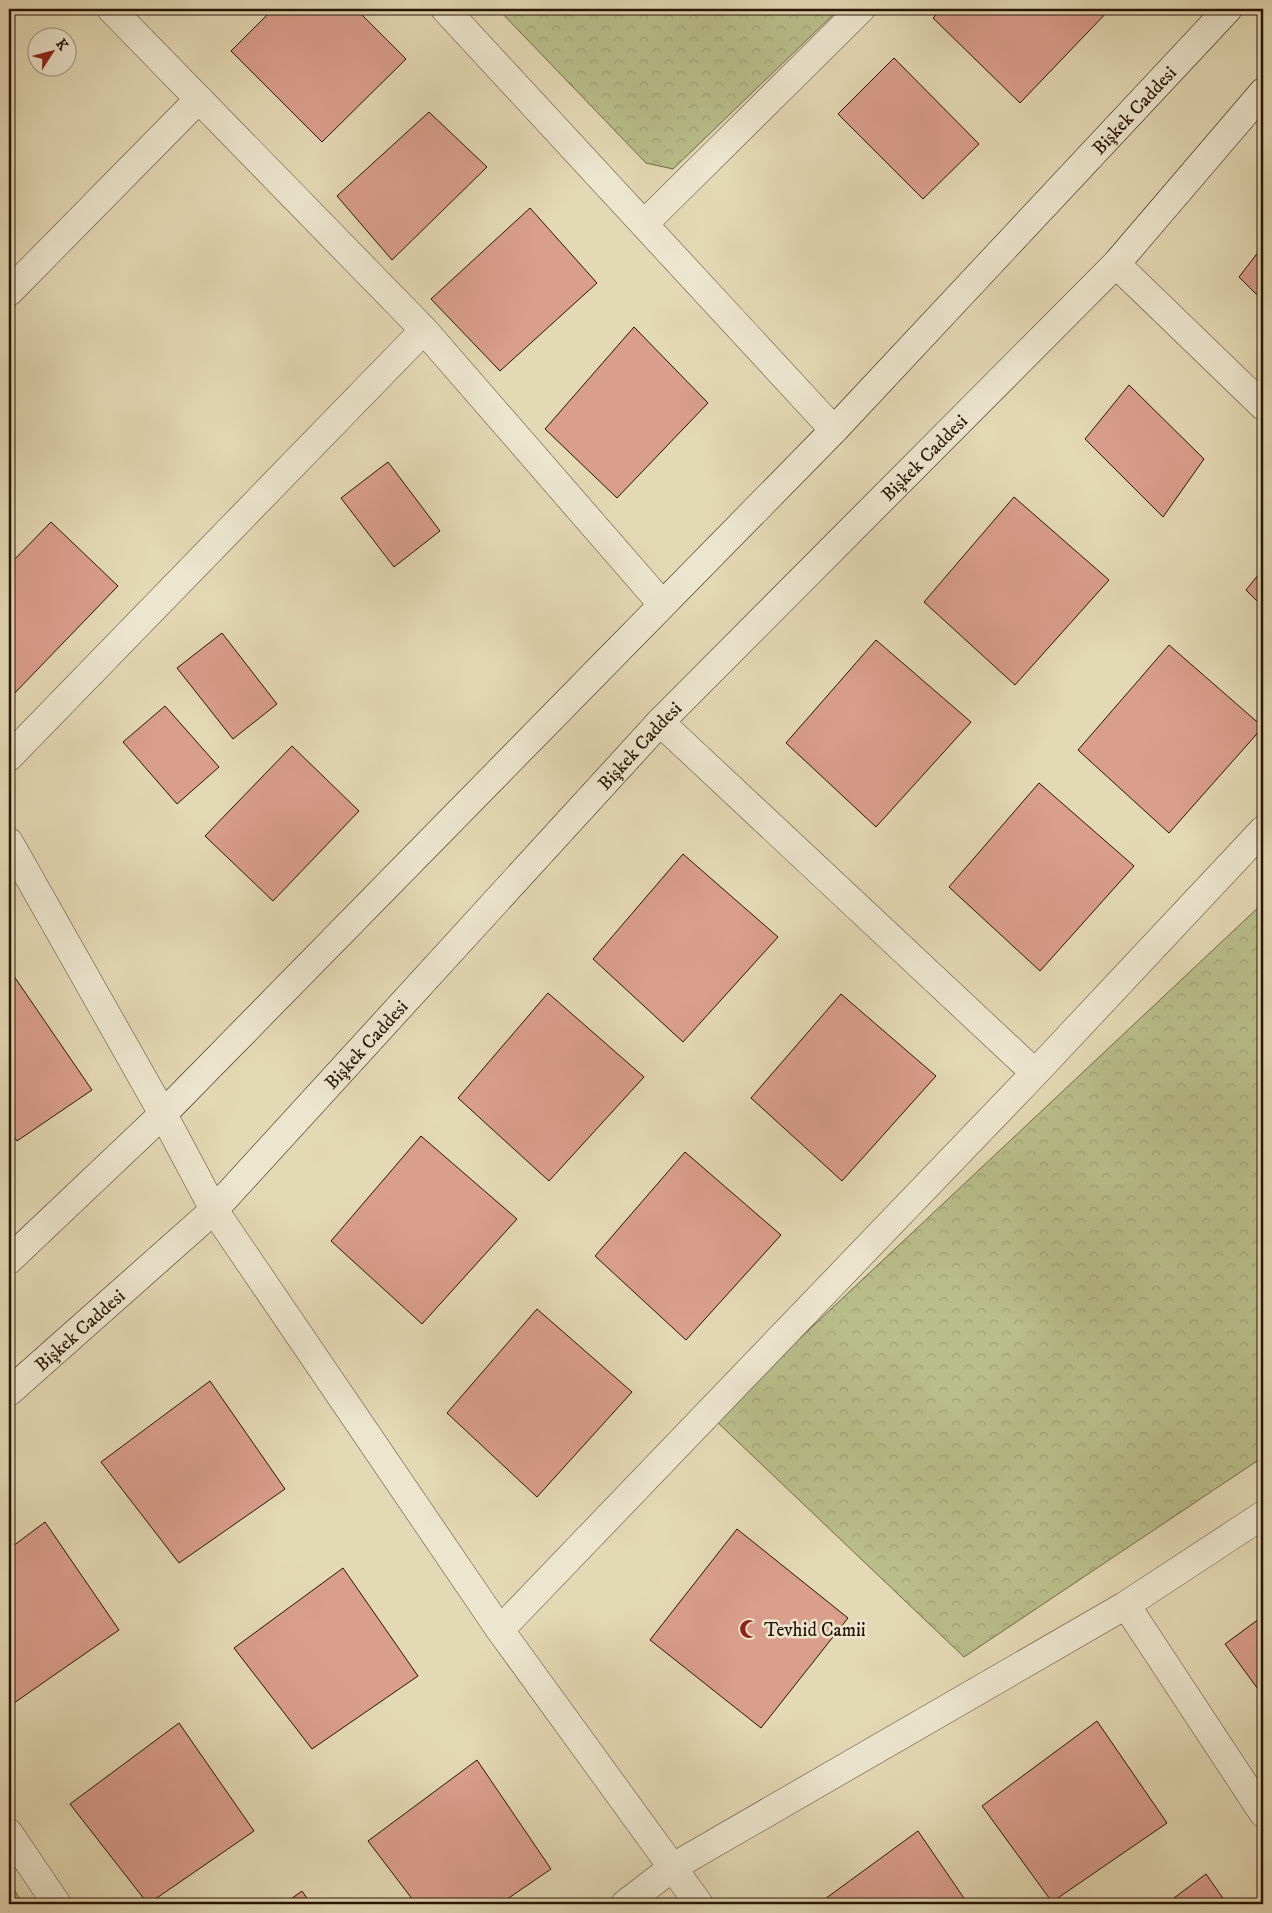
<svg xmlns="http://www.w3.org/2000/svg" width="1272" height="1913" font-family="'IM FELL DW Pica',serif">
<defs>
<pattern id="park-crowns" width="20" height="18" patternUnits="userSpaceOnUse" patternTransform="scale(1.25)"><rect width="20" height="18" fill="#b9be8a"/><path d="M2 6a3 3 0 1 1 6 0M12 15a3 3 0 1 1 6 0" fill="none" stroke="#9fa275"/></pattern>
</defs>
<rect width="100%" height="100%" fill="#e4d9b5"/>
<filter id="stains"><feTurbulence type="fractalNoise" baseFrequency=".004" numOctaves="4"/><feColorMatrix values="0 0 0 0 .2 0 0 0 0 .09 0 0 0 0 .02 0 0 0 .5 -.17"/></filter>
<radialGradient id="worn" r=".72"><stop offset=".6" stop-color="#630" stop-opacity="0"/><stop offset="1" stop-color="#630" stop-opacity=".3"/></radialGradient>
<path fill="url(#park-crowns)" stroke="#706947" d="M498 9H839L673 169 646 163Z
M1263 903V1457L964 1657 714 1419Z
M9 1881 23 1904H9Z"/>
<path fill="#da9e8d" stroke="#261404" d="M273 9H356L406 59 322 142 231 51Z
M942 9H1110L1020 103 933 18Z
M894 58 979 144 923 199 838 114Z
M429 112 487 167 392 260 337 196Z
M530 208 597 283 500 371 431 299Z
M1263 246V301L1239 277Z
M634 327 708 403 617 498 545 429Z
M1129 385 1204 459 1163 517 1085 439Z
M388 462 440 531 394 567 341 498Z
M1014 497 1109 580 1015 685 924 602Z
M51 522 118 586 9 699V565Z
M1263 569V607L1246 590Z
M222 633 277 704 233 739 177 668Z
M876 640 971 722 876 827 786 743Z
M1169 645 1263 727 1169 833 1078 750Z
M165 706 219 767 177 804 123 742Z
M292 746 359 811 273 901 205 836Z
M1039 783 1134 866 1040 971 949 887Z
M683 854 778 937 683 1042 593 959Z
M9 969 92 1090 17 1141 9 1129Z
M548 993 644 1077 549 1181 458 1098Z
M841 994 936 1076 842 1181 751 1098Z
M421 1136 517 1219 422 1324 331 1241Z
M685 1152 781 1235 686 1340 595 1256Z
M537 1309 632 1392 537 1497 447 1413Z
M210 1381 285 1489 179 1563 101 1462Z
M45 1522 119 1630 14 1703 9 1697V1549Z
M737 1529 848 1618 761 1728 650 1640Z
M343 1568 418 1676 312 1749 234 1648Z
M1263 1616V1696L1225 1644Z
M1097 1721 1167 1823 1052 1902 982 1806Z
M179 1723 254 1831 148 1904 70 1804Z
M477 1760 551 1869 500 1904H416L368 1841Z
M918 1831 968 1904H818Z
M1206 1874 1227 1904H1166Z
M302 1891 311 1904H284Z"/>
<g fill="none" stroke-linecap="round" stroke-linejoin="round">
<g stroke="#564530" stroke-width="29">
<path id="street" d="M111 9 424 330 662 604
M445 9 834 430
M644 224 861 9
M1116 264 1263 406
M9 292 199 99
M660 722 1035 1073
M9 757 424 330
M9 842 163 1114 214 1210 500 1630 699 1904
M1126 1605 1263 1813
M500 1630 1035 1073 1263 830
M9 1833 57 1904
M625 1904 673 1867 1126 1605 1263 1515"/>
</g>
<g stroke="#261404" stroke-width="29">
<g id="secondary">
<path id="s1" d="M9 1260 163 1114 834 430 1228 9"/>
<path id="s2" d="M9 1392 214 1210 660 722 1116 264 1263 92"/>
</g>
</g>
<use href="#street" stroke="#ede6cf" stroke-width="28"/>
<use href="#secondary" stroke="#ede6cf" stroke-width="28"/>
</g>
<defs>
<g id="mosque-bare" transform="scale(1.5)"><path d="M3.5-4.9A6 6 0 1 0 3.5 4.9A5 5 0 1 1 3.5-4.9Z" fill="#8f2418" stroke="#ede6cf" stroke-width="2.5" paint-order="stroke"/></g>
</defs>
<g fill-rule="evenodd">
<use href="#mosque-bare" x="749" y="1629"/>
</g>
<g text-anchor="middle" stroke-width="5" stroke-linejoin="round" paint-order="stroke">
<g font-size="19" fill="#261404" stroke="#ede6cf">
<text dy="7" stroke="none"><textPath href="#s1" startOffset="1609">Bişkek Caddesi</textPath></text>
<text dy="7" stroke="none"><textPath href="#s2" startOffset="1309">Bişkek Caddesi</textPath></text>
<text dy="7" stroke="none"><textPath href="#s2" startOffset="904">Bişkek Caddesi</textPath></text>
<text dy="7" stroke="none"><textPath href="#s2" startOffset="499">Bişkek Caddesi</textPath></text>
<text dy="7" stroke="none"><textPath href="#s2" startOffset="94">Bişkek Caddesi</textPath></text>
</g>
<g font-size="19" fill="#261404" stroke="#ede6cf" text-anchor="start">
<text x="764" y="1636">Tevhid Camii</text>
</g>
</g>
<rect width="1272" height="1913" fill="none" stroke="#e4d9b5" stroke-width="30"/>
<rect x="10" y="10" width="1252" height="1893" fill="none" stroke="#261404" stroke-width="2.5"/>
<rect x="15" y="15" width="1242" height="1883" fill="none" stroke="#261404"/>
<g transform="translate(52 52) rotate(54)"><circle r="24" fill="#ede6cf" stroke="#9d927e"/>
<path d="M0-4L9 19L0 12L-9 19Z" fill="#8f2418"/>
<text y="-8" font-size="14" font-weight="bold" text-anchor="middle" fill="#261404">K</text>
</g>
<rect width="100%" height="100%" filter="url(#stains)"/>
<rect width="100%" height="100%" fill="url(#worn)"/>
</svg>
